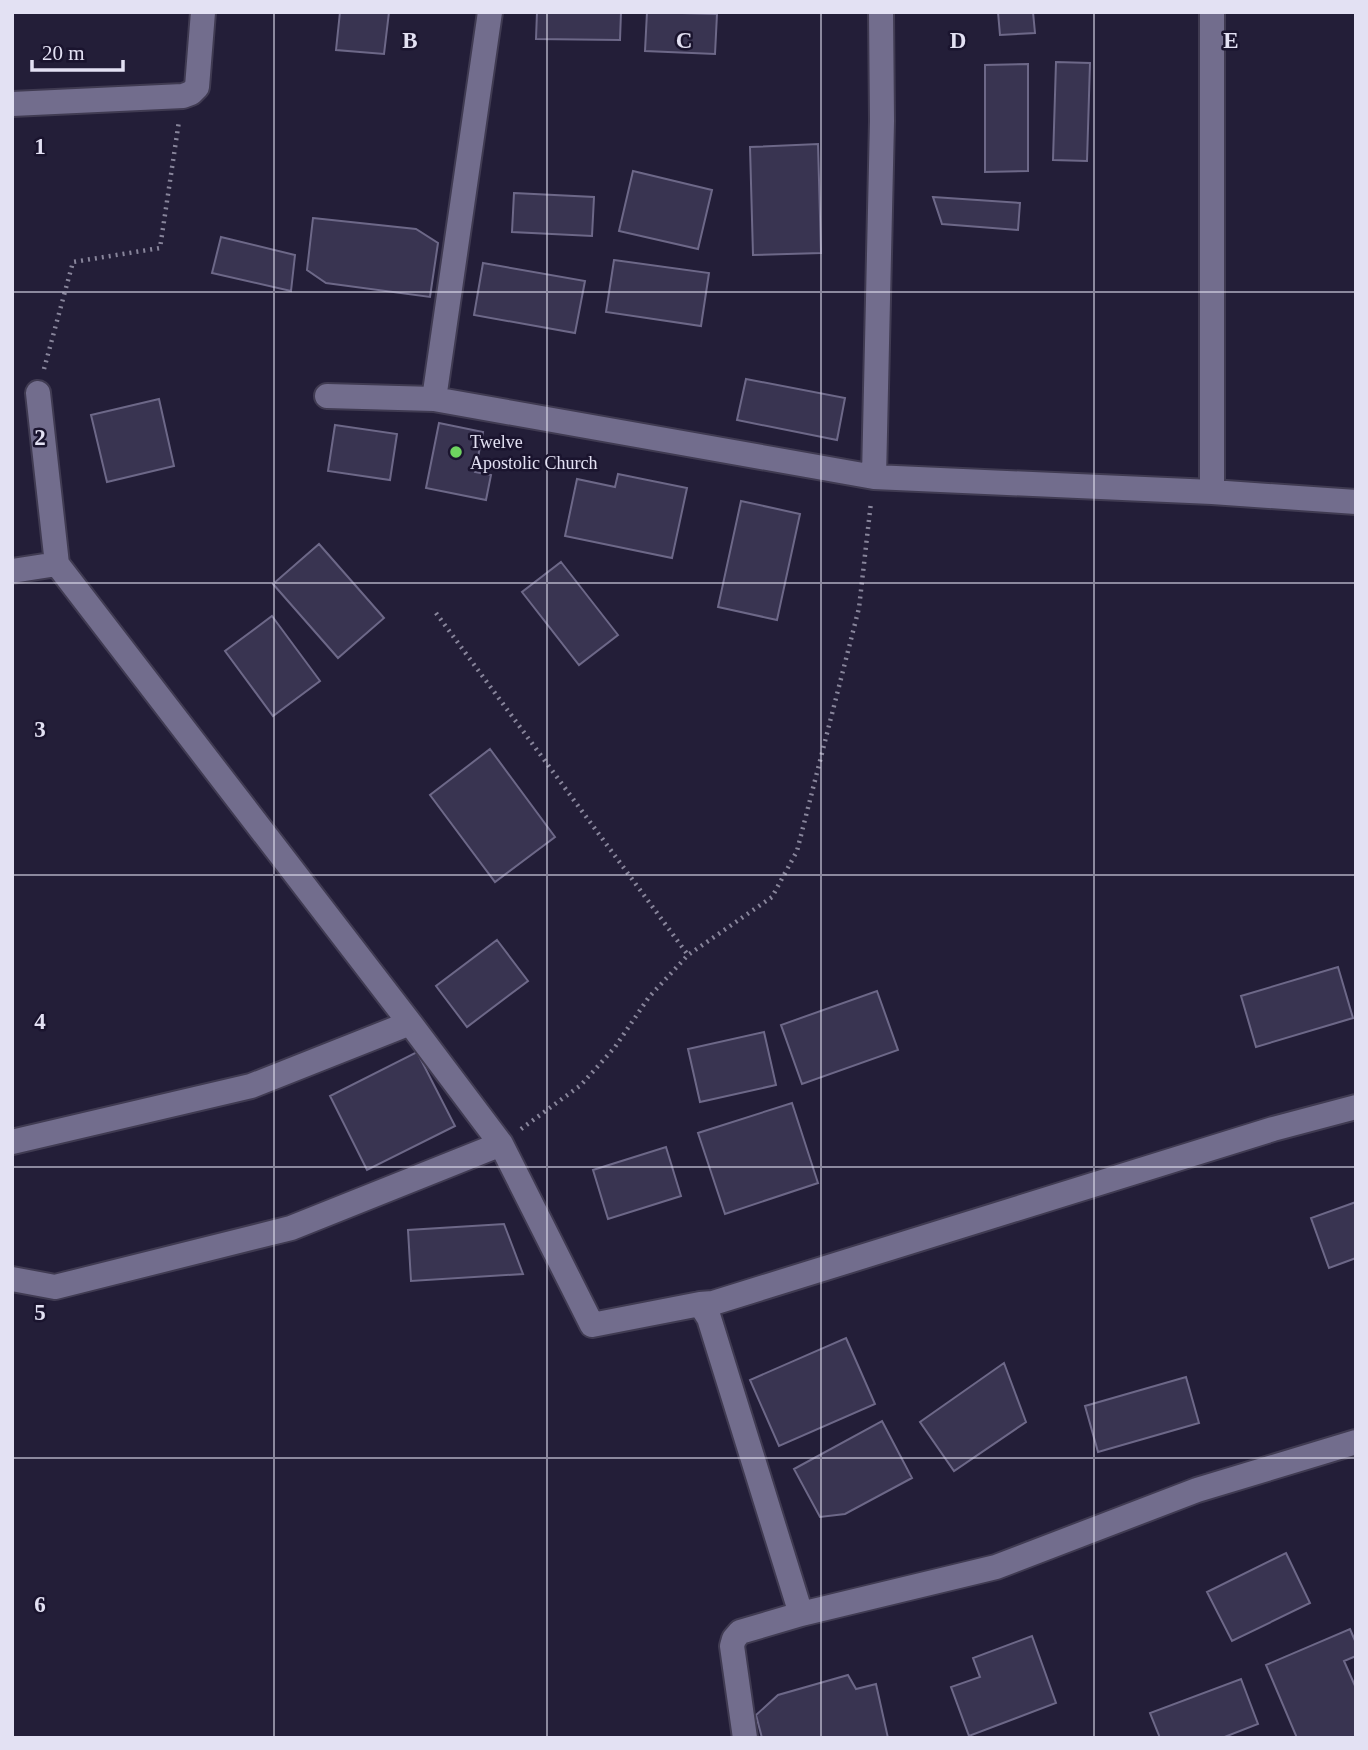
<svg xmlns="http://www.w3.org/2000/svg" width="1368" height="1750" font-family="Georgia,serif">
<rect width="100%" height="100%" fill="#231e38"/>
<path fill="#393451" stroke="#6d6888" stroke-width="2" d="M340 12H389L384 54 336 50Z
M537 12H621L620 40 536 39Z
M647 12 717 14 715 54 645 51Z
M998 12H1033L1035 33 1000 35Z
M1056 62 1090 63 1087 161 1053 160Z
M1028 64V171L985 172V65Z
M818 144 821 253 753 255 750 147Z
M633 171 712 190 698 249 619 231Z
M514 193 594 197 592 236 512 232Z
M933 197 1020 203 1018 230 942 224Z
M313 218 416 229 438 243 430 297 326 283 307 270Z
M221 237 295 255 291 291 212 273Z
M614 260 709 273 701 326 606 312Z
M483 263 585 281 575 333 474 315Z
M746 379 845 398 837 440 737 420Z
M159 399 174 466 107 482 91 415Z
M439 423 483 432 475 472 491 475 486 500 426 488Z
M335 425 397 434 390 480 328 471Z
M618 474 687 488 672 558 565 536 577 479 615 487Z
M741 501 800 514 777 620 718 607Z
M319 544 384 618 338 658 273 584Z
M561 562 618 635 579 665 522 592Z
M272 616 320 681 273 716 225 651Z
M490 749 555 837 495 882 430 795Z
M497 940 528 981 467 1027 436 986Z
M1338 967 1353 1018 1256 1047 1241 996Z
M877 991 898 1050 802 1084 781 1025Z
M764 1032 776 1085 700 1102 688 1049Z
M417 1052 455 1126 367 1170 330 1096Z
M792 1103 818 1183 725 1214 698 1133Z
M666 1147 681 1196 608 1219 593 1170Z
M1356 1202V1258L1329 1268 1311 1218Z
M504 1224 523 1274 411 1281 408 1230Z
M846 1338 875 1404 779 1446 750 1380Z
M1004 1363 1026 1422 954 1471 920 1422Z
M1186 1377 1199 1423 1098 1452 1085 1406Z
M882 1421 912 1478 845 1514 820 1517 794 1469Z
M1286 1553 1310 1603 1232 1641 1207 1592Z
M1350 1629 1356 1643V1656L1344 1661 1356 1688V1738H1297L1266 1665Z
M1032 1636 1056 1703 969 1736 951 1687 980 1677 973 1658Z
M848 1675 856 1689 876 1684 888 1738H762L756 1715 778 1695Z
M1241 1679 1258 1724 1222 1738H1160L1150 1713Z"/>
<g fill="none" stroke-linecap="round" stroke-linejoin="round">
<g stroke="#403b52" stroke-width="28">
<path id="minor" d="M1212 12V492
M12 104 183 96 191 93 197 87 203 12
M38 393 57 564 410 1023 501 1144 592 1325 700 1304 713 1303 1273 1129 1356 1107
M327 396 434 399 874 477 1212 492 1356 502
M434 399 490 12
M874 477 882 121 881 12
M12 571 57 564
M12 1142 251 1086 410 1023
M12 1279 55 1287 291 1228 501 1144
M700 1304 709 1318 801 1614
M745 1738 732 1646 734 1639 740 1632 801 1614 996 1567 1197 1490 1356 1442"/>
</g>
<path stroke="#88859b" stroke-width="4.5" stroke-dasharray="2 5" stroke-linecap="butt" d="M44 369 73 262 160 248 179 121
M436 613 688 955
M521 1129 581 1085 615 1047 649 997 688 955 772 897 797 851 859 608 871 502"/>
<use href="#minor" stroke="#726d8d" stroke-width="24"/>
</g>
<path fill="none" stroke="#e3e1f3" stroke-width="2" stroke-opacity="0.55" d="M274 12V1738M547 12V1738M821 12V1738M1094 12V1738M12 292H1356M12 583H1356M12 875H1356M12 1167H1356M12 1458H1356"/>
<circle fill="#6ed360" stroke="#1a142e" stroke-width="2.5" cx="456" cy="452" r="7"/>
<g text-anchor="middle" stroke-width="5" stroke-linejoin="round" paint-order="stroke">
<g font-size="18" fill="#e3e1f3" stroke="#1a142e" text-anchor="start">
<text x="470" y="448">Twelve<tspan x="470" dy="21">Apostolic Church</tspan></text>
</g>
</g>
<g font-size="23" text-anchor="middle" font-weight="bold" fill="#e3e1f3" stroke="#1a142e" stroke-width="5" stroke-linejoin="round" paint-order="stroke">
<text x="410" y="48">B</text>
<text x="684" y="48">C</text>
<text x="958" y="48">D</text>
<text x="1231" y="48">E</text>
<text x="40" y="154">1</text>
<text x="40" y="445">2</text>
<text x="40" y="737">3</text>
<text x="40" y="1029">4</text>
<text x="40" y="1320">5</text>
<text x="40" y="1612">6</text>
</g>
<rect width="1368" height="1750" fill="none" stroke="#e3e1f3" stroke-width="28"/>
<path d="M32 60v10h91v-10" fill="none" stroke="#e3e1f3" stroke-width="3.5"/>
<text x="42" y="60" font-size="21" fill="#e3e1f3" stroke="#1a142e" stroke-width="5" paint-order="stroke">20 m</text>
</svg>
